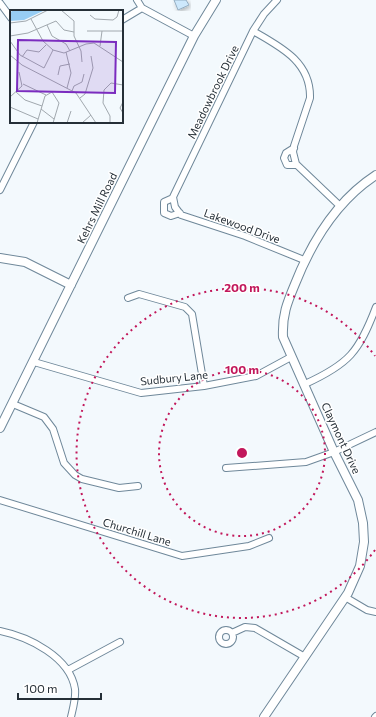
<svg xmlns="http://www.w3.org/2000/svg" width="376" height="717" font-family="Commissioner,sans-serif">
<defs>
<filter id="shadow"><feDropShadow dx="1.5" dy="2" stdDeviation="2" flood-color="#0004"/></filter>
</defs>
<rect width="100%" height="100%" fill="#f3f9fd"/>
<path fill="#cde8fc" stroke="#94adc1" filter="url(#shadow)" d="M174 0H186L189 5 178 10Z"/>
<g fill="none" stroke-linecap="round" stroke-linejoin="round">
<g stroke="#6f889a" stroke-width="8">
<path id="minor" d="M137 0 142 8
M277 0 264 14 253 31 173 197 175 207 181 215 245 236 304 260
M0 3 11 18
M142 8 194 36
M122 20 142 8
M253 31C281 47 311 62 310 98L294 146 293 152 296 164 340 206
M294 148 286 153 284 158 287 165H297
M0 190 34 122
M173 198 164 202V213L171 216 180 213
M128 298 139 294 185 307 192 314 204 386
M34 362 141 393 204 386 256 376 291 357
M305 384C349 364 359 352 376 307
M13 404 44 417 53 429 64 463 75 475 82 479 119 488 138 486
M226 468 306 462 334 452 376 432
M0 500 182 556 249 546 269 538
M345 597 367 610 376 612
M219 637a7 7 0 1 1 14 0a7 7 0 1 1-14 0Z
M0 631C29 637 70 657 75 689 76 698 73 708 71 717
M232 633 245 627 255 628 305 657
M68 670 120 642
M375 717 376 716"/>
</g>
<g stroke="#6f889a" stroke-width="10">
<path id="tertiary" d="M0 258 25 262 71 285
M0 428 194 36 216 0
M264 717 348 593 360 566 364 542 363 523 358 500 334 452 283 337C282 315 287 303 295 284 312 241 336 201 376 175"/>
</g>
<use href="#minor" stroke="#fff" stroke-width="6"/>
<use href="#tertiary" stroke="#fff" stroke-width="8"/>
</g>
<g fill="none" stroke="#c2185b" stroke-width="2" stroke-dasharray="2 4">
<circle cx="242" cy="453" r="83"/>
<path d="M375 550A165 165 0 1 1 375 356"/>
</g>
<g text-anchor="middle" stroke-width="3" stroke-linejoin="round" paint-order="stroke">
<g font-size="11" fill="#252f37" stroke="#fff">
<text transform="translate(213 92) rotate(-64)" y="4">Meadowbrook Drive</text>
<text transform="translate(97 208) rotate(-64)" y="4">Kehrs Mill Road</text>
<text transform="translate(242 226) rotate(20)" y="4">Lakewood Drive</text>
<text transform="translate(174 378) rotate(-6)" y="4">Sudbury Lane</text>
<text transform="translate(341 438) rotate(65)" y="4">Claymont Drive</text>
<text transform="translate(137 532) rotate(17)" y="4">Churchill Lane</text>
</g>
</g>
<g transform="translate(10 10)">
<rect width="113" height="113" fill="#f3f9fd"/>
<path d="M3 0H35L14 10 0 11V3Z" fill="#97cdf4"/>
<path fill="none" stroke="#a1a8ae" stroke-width="1" d="M51 0 64 11V26L71 41 72 52M80 5 85 9 103 10 107 7 109 0M21 9 33 31 43 40 54 43 76 34 84 33 113 52M0 13 16 11 38 0M37 15 42 26 56 34 60 41M77 21H113M0 26 18 23 46 11 54 20 64 22M0 31 10 45 34 58 43 40M90 36 92 21M56 42 61 63 57 78M0 45 12 55 66 83 86 113M12 47 17 40 29 42 36 35M48 65 50 56 60 54M13 74 36 85M62 81 64 76 72 72 74 64M6 82 15 90 32 96M42 82 49 93 43 113M0 87 12 76 9 62M70 88 75 84 83 58 81 46M113 92 110 98 113 103M0 97 28 109M31 99 44 109M27 113 35 86 42 82M57 113 61 101M72 113 81 105M100 113V106L93 93 94 80 101 73 113 75"/>
<path fill="#7b2cbf" fill-opacity="0.15" stroke="#7b2cbf" stroke-width="2" d="M8 30 106 32 105 83 7 81Z"/>
<rect width="113" height="113" fill="none" stroke="#252f37" stroke-width="2"/>
</g>
<circle cx="242" cy="453" r="6" fill="#c2185b" stroke="#fff" stroke-width="2"/>
<g font-size="12" text-anchor="middle" font-weight="bold" fill="#c2185b" stroke="#fff" stroke-width="3" stroke-linejoin="round" paint-order="stroke">
<text x="242" y="292">200 m</text>
<text x="242" y="374">100 m</text>
</g>
<path d="M18 693v6h83v-6" fill="none" stroke="#252f37" stroke-width="2"/>
<text x="24" y="693" font-size="12" fill="#252f37" stroke="#ffffff" stroke-width="3" paint-order="stroke">100 m</text>
</svg>
